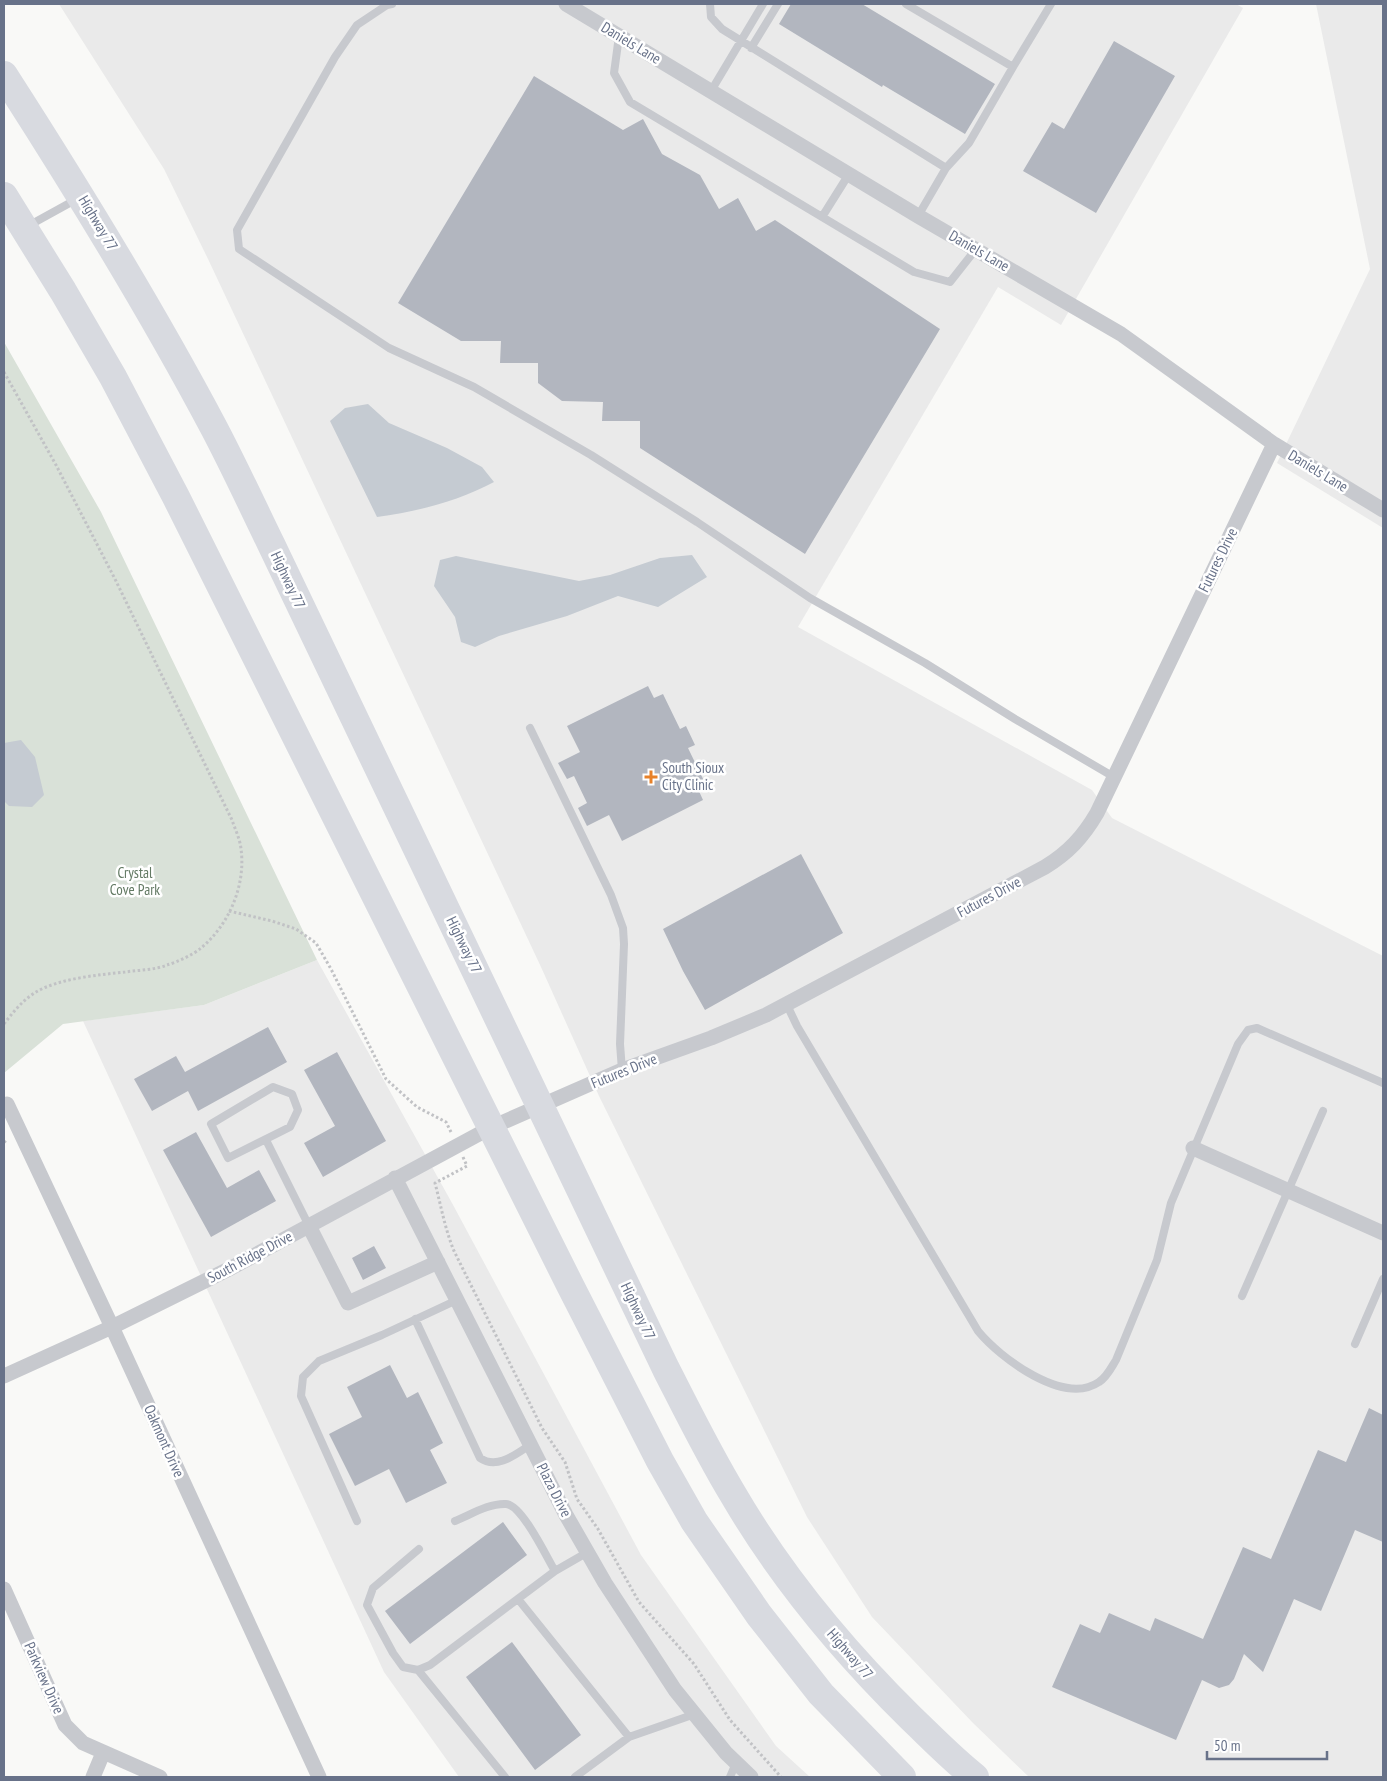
<svg xmlns="http://www.w3.org/2000/svg" width="1387" height="1781" font-family="'PT Sans Narrow',sans-serif">
<rect width="100%" height="100%" fill="#f9f9f7"/>
<path fill="#eaeaea" d="M59 4H1236L1243 8 1061 325 998 287 798 627 1092 790 1112 818 1383 956V1777H1029L973 1723 872 1617 807 1517 599 1096 541 967 208 259 164 169Z
M1316 4H1383V528L1277 463 1370 269Z
M317 960 452 1203 641 1555 776 1746 810 1777H459L384 1672 83 1021 204 1005Z"/>
<path fill="#d9e1d8" d="M4 342 101 512 317 960 204 1005 63 1024 4 1073Z"/>
<path fill="#c5cbd2" d="M368 404 389 423 447 448 482 467 494 482C459 501 416 512 377 517L330 421 345 408Z
M692 555 707 577 658 607 618 596 567 616 499 636 475 647 461 642 455 617 434 586 440 560 456 556 579 581 610 575 660 558Z
M21 740 35 757 44 795 32 807 9 806 4 801V743Z"/>
<path fill="#b2b6bf" d="M791 4H862L995 84 965 134 883 85 882 87 779 24Z
M1114 41 1175 76 1096 213 1023 171 1052 122 1064 129Z
M534 76 623 130 643 119 662 154 700 175 719 209 738 198 756 231 775 220 940 329 805 554 640 448V421H602L603 402 562 401 538 383V363H500L501 341H461L398 303Z
M648 686 654 698 663 694 680 729 686 726 695 745 688 748 706 785 698 789 703 800 622 841 609 815 587 826 578 808 587 803 574 776 567 779 558 763 580 752 567 726Z
M801 854 843 933 705 1010 683 971 663 929Z
M268 1027 287 1062 198 1111 188 1091 152 1111 134 1079 176 1056 185 1072Z
M337 1052 386 1141 323 1177 304 1143 335 1126 304 1070Z
M196 1132 227 1188 259 1170 276 1201 211 1237 163 1150Z
M374 1246 386 1268 363 1280 352 1258Z
M390 1365 407 1398 418 1392 443 1443 430 1450 447 1483 406 1503 389 1469 355 1486 329 1434 362 1417 347 1387Z
M1369 1408 1383 1415V1542L1355 1530 1321 1611 1294 1599 1263 1672 1244 1654 1234 1679 1229 1685 1219 1688 1202 1680 1176 1740 1052 1687 1080 1624 1100 1633 1109 1613 1150 1631 1155 1618 1203 1639 1243 1547 1271 1559 1318 1450 1346 1462Z
M503 1522 527 1555 410 1644 385 1611Z
M512 1642 581 1735 535 1770 466 1677Z"/>
<g fill="none" stroke-linecap="round" stroke-linejoin="round">
<path stroke="#c1c2c5" stroke-width="3" stroke-dasharray="2.5 2.5" stroke-linecap="butt" d="M4 372 56 465 116 581 232 820C235 829 240 839 241 849 246 885 229 925 201 948 193 955 177 962 167 965 155 970 139 970 125 972 99 975 60 978 36 992 23 1000 13 1012 4 1024
M229 911 272 921 296 929 316 943 331 969 386 1079 417 1107 446 1122 452 1134
M4 1141 7 1144
M463 1157 467 1166 435 1183C441 1206 445 1229 454 1251L542 1428 565 1462 577 1499 598 1529 639 1602 694 1664 730 1720 781 1777"/>
<path stroke="#c7c9ce" stroke-width="8" d="M392 4 387 5 357 25 335 57 237 230 239 249 389 348 474 387 591 455 697 522 810 598 925 663 1015 719 1114 777
M710 4 711 17 722 29 946 168
M906 4 1013 67 969 143 946 168 918 216
M619 36 614 73 630 102 914 272 950 282 976 249
M751 48 778 4
M1013 67 1051 4
M711 91 763 4
M822 217 849 174
M28 226 77 199
M530 728 611 895 623 928 624 944 620 1044 622 1070
M787 1005 797 1026 978 1331C1000 1358 1064 1406 1099 1382 1107 1377 1111 1368 1116 1360L1157 1260 1171 1203 1238 1044 1248 1030 1257 1028 1383 1083
M273 1087 292 1094 298 1110 290 1127 228 1158 211 1124Z
M266 1140 309 1226
M1242 1296 1323 1111
M415 1319 480 1458C497 1470 516 1454 530 1445
M1355 1344 1383 1279
M357 1521 301 1396 303 1377 319 1361 382 1335 457 1300
M455 1521C470 1515 489 1503 506 1504 522 1505 546 1556 555 1571
M419 1549 373 1588 367 1605 393 1653 403 1667 418 1670 430 1665 555 1571 588 1552
M518 1599 629 1737
M418 1670 505 1777
M575 1777 629 1737 695 1714
M730 1777 736 1763"/>
<path stroke="#c7c9ce" stroke-width="15" d="M566 4 918 216 1121 334 1274 444 1383 510
M7 1104 112 1327 319 1777
M1193 1148 1383 1233
M395 1178 566 1515 605 1583 675 1690 726 1753 751 1777
M309 1226 348 1303 438 1262
M4 1376 112 1327 231 1268 492 1127 622 1070 711 1038 766 1015 1045 867C1068 853 1083 837 1097 813L1274 444
M4 1589 65 1725 83 1743 160 1777
M93 1777 103 1753"/>
<path stroke="#d8dae0" stroke-width="28" d="M4 75C78 190 150 307 214 428 234 466 252 505 271 544L666 1369C688 1412 709 1455 734 1496 782 1578 844 1652 911 1718 932 1738 952 1759 975 1777
M4 196 63 291 113 377 176 497 571 1287 660 1461 694 1521 759 1615 821 1694 902 1777"/>
</g>
<path fill="#e78129" stroke="#fff" stroke-width="2" d="M648.5 769.5h5v5h5v5h-5v5h-5v-5h-5v-5h5z"/>
<g text-anchor="middle" stroke-width="5" stroke-linejoin="round" paint-order="stroke">
<g font-size="15" fill="#687289" stroke="#fff">
<text transform="translate(631 43) rotate(31)" y="5">Daniels Lane</text>
<text transform="translate(98 223) rotate(59)" y="5">Highway 77</text>
<text transform="translate(979 251) rotate(30)" y="5">Daniels Lane</text>
<text transform="translate(1318 471) rotate(31)" y="5">Daniels Lane</text>
<text transform="translate(1218 560) rotate(-64)" y="5">Futures Drive</text>
<text transform="translate(288 580) rotate(65)" y="5">Highway 77</text>
<text transform="translate(989 897) rotate(-28)" y="5">Futures Drive</text>
<text transform="translate(464 945) rotate(64)" y="5">Highway 77</text>
<text transform="translate(624 1071) rotate(-22)" y="5">Futures Drive</text>
<text transform="translate(250 1257) rotate(-28)" y="5">South Ridge Drive</text>
<text transform="translate(638 1311) rotate(65)" y="5">Highway 77</text>
<text transform="translate(164 1441) rotate(66)" y="5">Oakmont Drive</text>
<text transform="translate(554 1490) rotate(63)" y="5">Plaza Drive</text>
<text transform="translate(850 1654) rotate(49)" y="5">Highway 77</text>
<text transform="translate(44 1678) rotate(66)" y="5">Parkview Drive</text>
</g>
<g font-size="15" fill="#687289" stroke="#fff" text-anchor="start">
<text x="662" y="773">South Sioux<tspan x="662" dy="17">City Clinic</tspan></text>
</g>
<g font-size="15" fill="#637a64" stroke="#fff">
<text x="135" y="878">Crystal<tspan x="135" dy="17">Cove Park</tspan></text>
</g>
</g>
<rect width="1387" height="1781" fill="none" stroke="#687289" stroke-width="10"/>
<path d="M1207 1751v8h120v-8" fill="none" stroke="#687289" stroke-width="2.5"/>
<text x="1214" y="1751" font-size="15" fill="#687289" stroke="#ffffff" stroke-width="4" paint-order="stroke">50 m</text>
</svg>
